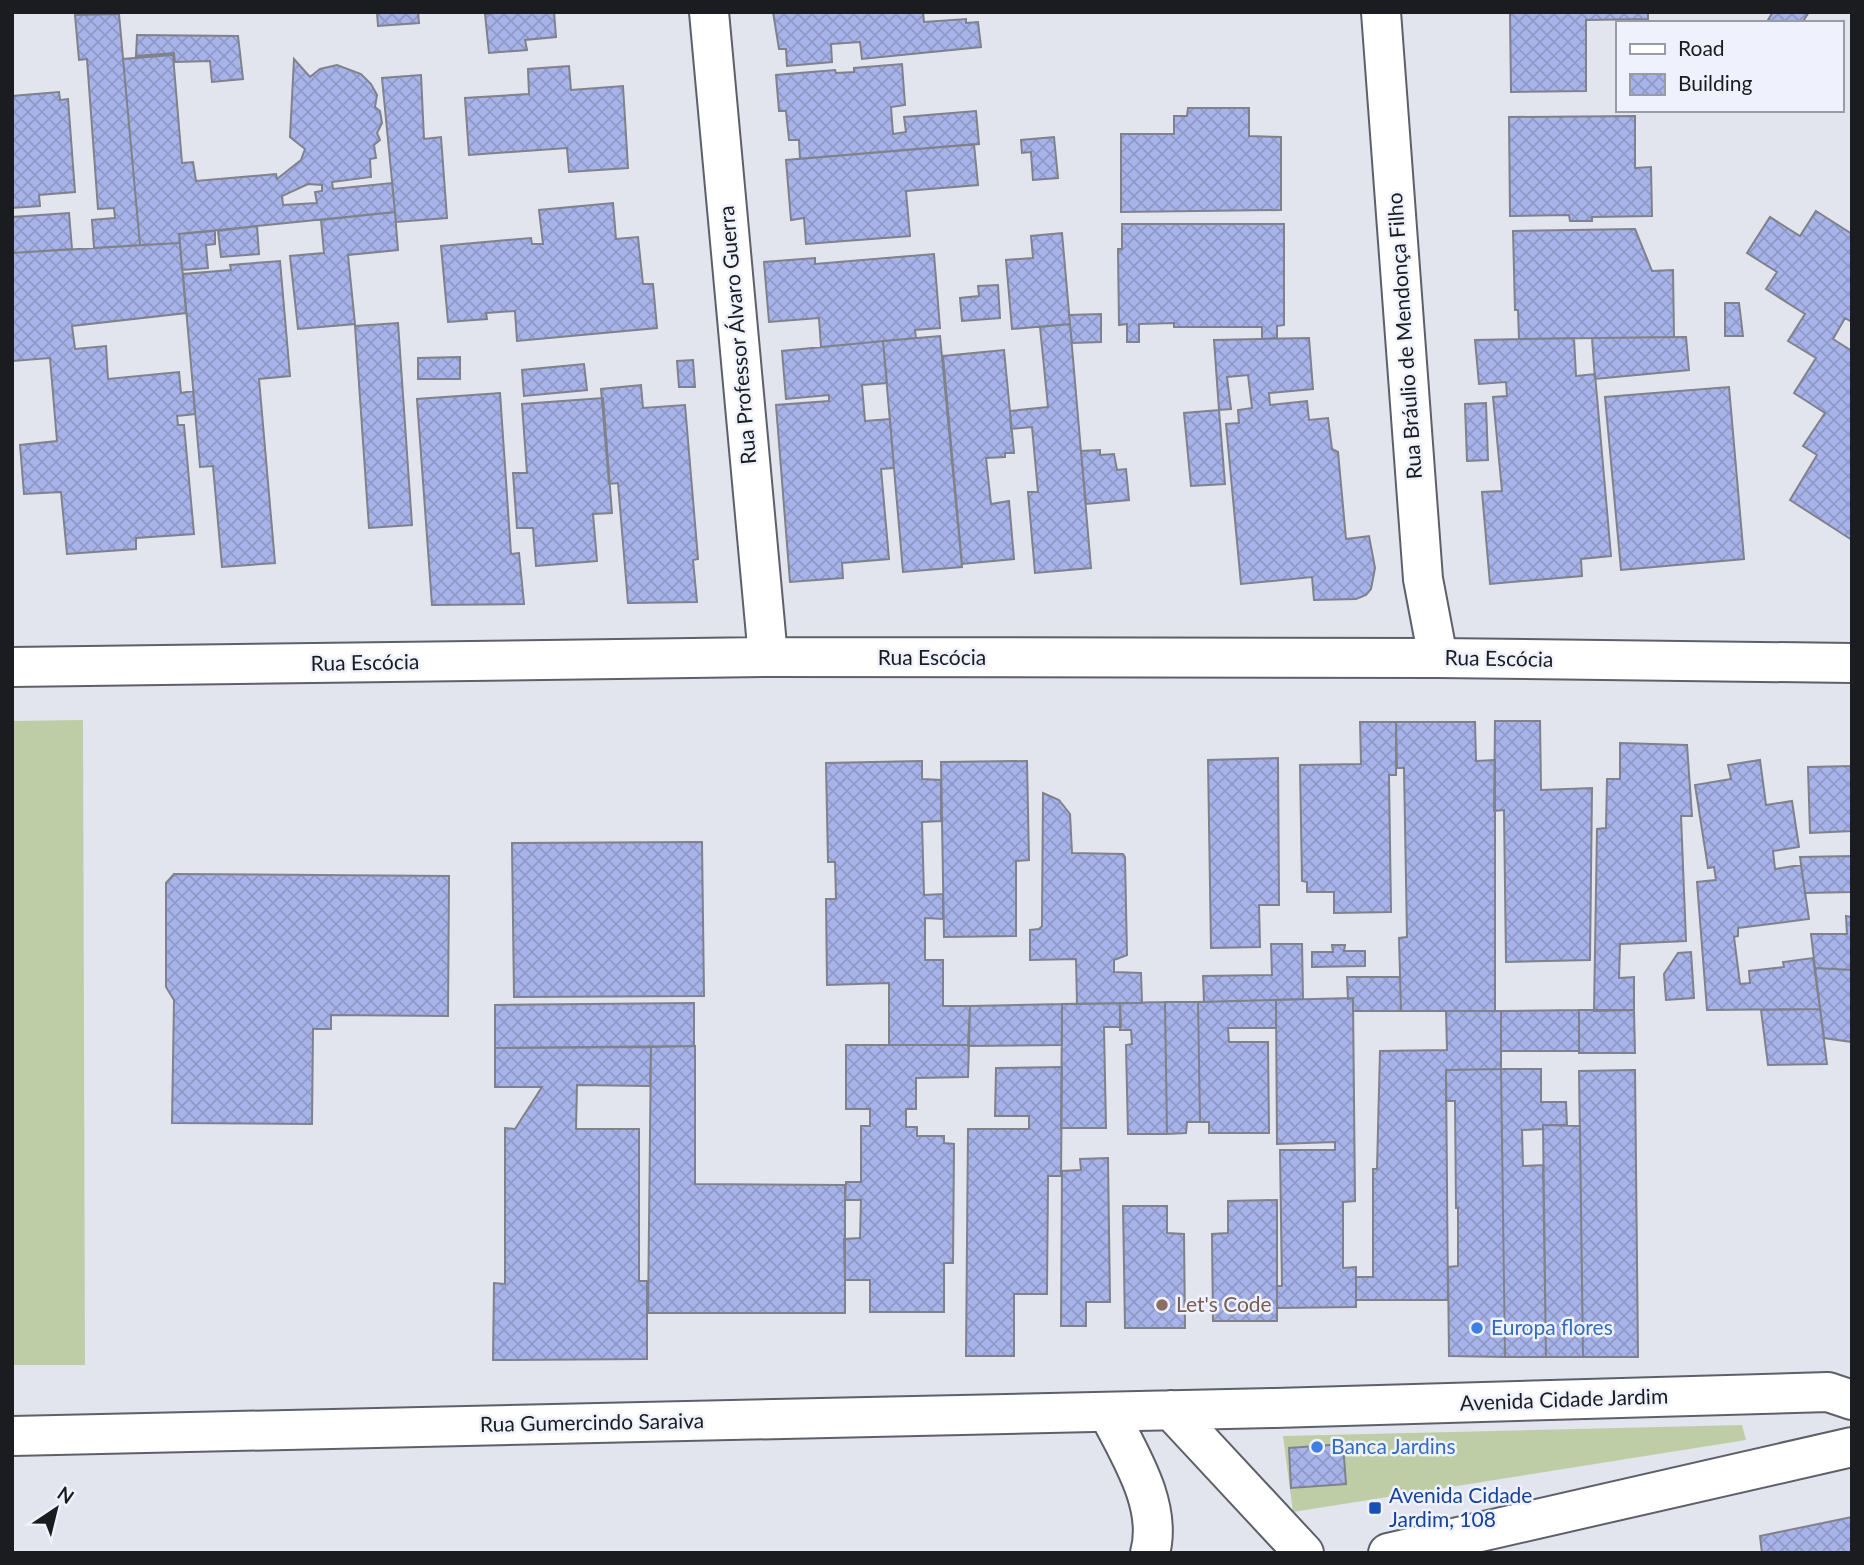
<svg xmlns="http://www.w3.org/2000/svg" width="1864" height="1565" font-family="Lato,sans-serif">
<defs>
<pattern id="building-cross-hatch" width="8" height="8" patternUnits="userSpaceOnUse" patternTransform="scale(1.75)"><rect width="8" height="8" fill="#a7b3e9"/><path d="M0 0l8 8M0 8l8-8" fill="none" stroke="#8f99c7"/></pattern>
</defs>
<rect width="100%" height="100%" fill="#e2e4ee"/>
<path fill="#bfcda6" d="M83 720 85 1365H12V721Z
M1742 1425 1746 1440 1293 1512 1283 1436Z"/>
<path fill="url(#building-cross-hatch)" stroke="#7f828a" stroke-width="2" fill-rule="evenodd" d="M377 12H418L419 23 378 26Z
M507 12H554L556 37 525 40 527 50 489 53 485 14Z
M773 12H923L924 22 966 19V23L978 22 981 47 862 59 860 42 831 44 832 62 787 66 786 49H779Z
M1510 12H1648V19L1586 20V91L1511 92Z
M1773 12H1809L1802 23H1766Z
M119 14 140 245 94 248 92 220 115 218 114 208 98 209 87 59 79 60 75 15Z
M137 35 238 36 243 79 212 82 210 61 175 62 174 53 136 56Z
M173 55 182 163 193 162 196 181 276 174 277 179 301 160 305 149 290 137 294 59 310 77 320 69 337 65 361 74 371 84 377 95 375 107 380 111 382 123 377 133 380 140 374 145 376 158 370 159 371 177 332 182 333 189 392 183 395 212 179 234 180 243 140 245 123 59ZM308 184 322 185V191L315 192 317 203 283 205 282 196Z
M902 64 905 105 891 107 893 134 906 132 904 117 976 111 979 144 800 159 799 140H789L786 111H779L776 75 835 70 836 73 854 72V68Z
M569 66 571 90 623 86 628 168 569 172 567 148 469 155 465 98 529 94 528 69Z
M421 75 424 139 441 137 447 218 396 222 382 78Z
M59 92 60 100 68 99 75 192 39 195 40 206 12 208V96Z
M1188 108H1249V136L1281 137V210L1121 212V134H1174V116H1187Z
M1635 116V168L1651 167 1652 216 1592 217V221H1570L1569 215 1510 216 1509 117Z
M1054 137 1058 178 1033 180 1031 152 1022 153 1021 140Z
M974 144 978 185 906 191 910 236 806 244 804 218 791 220 786 160Z
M613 203 616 239 638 237 643 284H653L657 328 517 341 515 311 486 313 487 319 448 322 441 246 531 238 532 244H543L539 210Z
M1816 211 1852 234V322L1845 318 1833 339 1852 351V540L1790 500 1817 455 1803 446 1825 413 1794 393 1816 358 1788 341 1805 314 1766 289 1777 272 1747 253 1770 217 1800 236Z
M395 212 398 250 348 255 355 324 298 329 290 256 324 253 321 220Z
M69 213 72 249 12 253V217Z
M1122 224H1284V325L1277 326V338L1262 339V327H1174V323L1139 324V342H1127V324L1119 325 1118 249H1122Z
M257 226 259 254 221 257 218 231Z
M1635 229 1652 271 1673 270 1674 337 1519 339 1518 310H1515L1513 231Z
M215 231V244L206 245 208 268 182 270 179 234Z
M1062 233 1070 324 1012 329 1006 260 1033 258 1031 236Z
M180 243 186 313 72 326 75 349 106 346 108 379 179 372 181 393 193 391 195 414 177 416 178 425H184L194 534 136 538V549L67 554 61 492 24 494 20 445 57 441 50 358 13 361 12 253Z
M934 254 940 328 915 330 916 338 821 347 819 318 769 322 764 262 815 258V264Z
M280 261 290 376 259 379 275 563 222 567 213 466 200 467 183 274 231 270 230 265Z
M998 285 1000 318 962 321 960 298 979 296 978 286Z
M1725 303H1739L1743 336H1725Z
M1101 314V342L1072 343 1069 315Z
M398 323 412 525 369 528 355 326Z
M1070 324 1091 568 1035 573 1028 492H1038L1032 427 1011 429 1010 411 1048 407 1040 327Z
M940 336 962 567 903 572 883 341Z
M1686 337 1689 370 1595 379 1592 338Z
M1309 338 1313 389 1269 393 1270 405 1307 401 1309 420 1328 418 1332 449 1338 452 1346 539 1369 536 1375 568 1371 589 1366 595 1356 599 1314 600 1312 577 1241 584 1226 424 1239 423 1238 410 1252 408 1248 375 1227 377 1231 409 1219 410 1214 340Z
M1574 338 1576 376 1595 374 1611 556 1581 559 1582 576 1490 584 1482 492 1502 491 1493 397 1507 396 1506 382 1479 384 1475 340Z
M883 341 887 383 862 385 865 421 890 419 894 468 881 469 889 559 842 563 843 578 790 582 776 405 829 401V395L786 399 782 351Z
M1004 350 1014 453H1005V457L986 458 991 504 1009 501 1014 559 962 564 943 356Z
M460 357V379H418V358Z
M693 360 695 387H679L677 361Z
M584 364 587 390 524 396 522 370Z
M641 385 643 408 685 405 698 559 693 560 697 602 628 603 618 483 609 484 601 389Z
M1729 387 1744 559 1621 570 1605 397Z
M500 393 511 554 519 553 524 604 432 605 417 399Z
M603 398 612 513 593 514 597 561 536 566 533 528H517L513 473H527L522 404Z
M1486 403 1488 460 1467 461 1465 404Z
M1219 410 1225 484 1191 486 1184 413Z
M1100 450V455L1114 454 1117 470 1126 469 1129 500 1086 504 1081 451Z
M1495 721H1540L1541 790 1592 788 1590 960 1506 962 1504 810 1494 811Z
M1360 722H1396V775H1389L1391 912 1334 913V892H1307V882L1302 881 1300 765 1361 764Z
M1396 722H1475L1476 761 1495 760V1011H1401L1399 938 1407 937 1404 768H1397Z
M1620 743 1687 745 1692 816H1681L1686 941 1620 944 1619 978 1634 977V1010L1594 1011 1597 829 1606 828 1607 779H1620Z
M1278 758 1279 905H1259L1260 947 1211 948 1208 760Z
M1760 760 1766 805 1792 801 1799 847 1773 851 1775 869 1801 865 1809 919 1738 928V936L1734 937 1740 984 1750 983 1749 971 1784 967 1783 962 1813 958 1820 1009 1707 1010 1697 882 1716 880 1714 867 1708 868 1695 785 1731 779 1728 765Z
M922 761V779L941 780V821L922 822 924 895 943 894V919L925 918V960H943V1006H970L969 1045H889V983L827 985 826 899H836L835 862H828L826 763Z
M1027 761 1029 860 1016 861V936L944 937 941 762Z
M1852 766V831L1810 833 1808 767Z
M1043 793 1059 800 1070 814 1072 853 1123 854 1125 857 1127 955 1114 960V972L1141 973 1142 1003 1077 1004 1076 959 1030 960V930L1039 929 1042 926Z
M702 842 704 996 514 997 512 843Z
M1852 856V892L1805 893 1800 857Z
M174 874 449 876 448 1016 331 1015V1029H313L312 1124 172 1123 174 1000 166 987V883Z
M1846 916 1852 917V970L1815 968 1811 934H1847Z
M1271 944H1302L1303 999 1204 1002 1203 976 1272 975Z
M1332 945H1345L1344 951H1365V966L1312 967V952H1333Z
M1691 952 1694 998 1666 1000 1664 974 1678 953Z
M1815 968 1852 970V1042L1824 1038Z
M1347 977H1400L1401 1011H1353V998L1348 999Z
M1353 998 1355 1201 1343 1202V1268L1356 1267V1307L1277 1308V1286H1282L1280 1150H1335V1142L1277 1144 1276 1000Z
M1276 1000V1028H1228L1229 1042H1268L1269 1133H1209V1122H1200L1198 1002Z
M1165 1002 1167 1134H1128L1126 1045 1132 1044 1131 1030H1120V1003Z
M1165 1002H1198L1200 1122H1187L1186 1133 1167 1134Z
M694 1003V1046L495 1048V1005Z
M1120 1003 1121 1027H1104L1106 1128H1061L1062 1004Z
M1062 1004V1045L968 1046 970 1006Z
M1820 1009 1827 1064 1768 1065 1761 1010Z
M1579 1010V1051H1501V1011Z
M1579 1010H1634L1635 1053H1579Z
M1446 1011H1501V1069L1446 1070 1448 1300H1356V1277H1373V1169H1377L1380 1051 1447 1050Z
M846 1045H969L968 1077 916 1078V1109H906V1127H917V1136H944V1143L954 1144 953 1263H944V1312H870V1280H845L844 1239 860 1238 861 1200H845L846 1182H861V1126H870V1109H846Z
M695 1046V1184L845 1185V1313H648L651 1047Z
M651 1047 650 1086 577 1085 576 1129H639V1281H647V1359L493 1360 494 1283 505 1284V1128L515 1129 542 1087H495V1048Z
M1062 1067 1061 1176H1048L1047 1294H1014V1356H966L968 1129H1029V1116H995L996 1068Z
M1501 1069 1505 1357 1449 1356 1448 1267 1458 1266V1208H1456L1455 1101H1446V1070Z
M1501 1069H1541V1102H1566L1567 1125H1543V1129L1522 1130 1523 1166 1543 1165 1546 1357H1505Z
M1635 1070 1638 1357H1583L1579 1071Z
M1543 1125 1580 1126 1583 1357H1546Z
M1108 1158 1110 1302H1086V1326H1061L1062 1171 1081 1170 1080 1159Z
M1277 1200V1321H1213L1212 1234 1228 1233V1201Z
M1123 1206H1167V1233L1184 1234 1185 1328H1125Z
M1343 1444 1346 1484 1291 1488 1289 1448Z
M1852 1517V1553H1762L1760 1536Z"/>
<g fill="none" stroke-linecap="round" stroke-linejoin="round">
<g stroke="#5e6069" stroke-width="42">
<path id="minor" d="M709 12 768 657
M1381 12 1423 579 1438 658
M12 667 768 657 1438 658 1852 663
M1171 1410 1304 1553
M12 1436 1275 1408 1828 1392 1852 1400"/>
</g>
<g stroke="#5e6069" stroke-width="42">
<path id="secondary" d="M1108 1412C1129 1454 1163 1505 1150 1553
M1388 1553 1852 1447"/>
</g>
<use href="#minor" stroke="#fff" stroke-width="38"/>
<use href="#secondary" stroke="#fff" stroke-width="38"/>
</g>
<circle fill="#8d6e63" stroke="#eff2fc" stroke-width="2.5" cx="1162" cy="1305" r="7"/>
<g fill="#3f7fe0" stroke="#eff2fc" stroke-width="2.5">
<circle cx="1477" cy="1328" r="7"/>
<circle cx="1317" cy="1447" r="7"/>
</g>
<rect fill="#1a4fb4" stroke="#eff2fc" stroke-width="2.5" x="1368" y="1501" width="14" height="14" rx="3.5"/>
<g text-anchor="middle" stroke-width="5" stroke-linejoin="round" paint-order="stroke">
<g font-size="21" fill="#1b1c1f" stroke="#eff2fc">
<text transform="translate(738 335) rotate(-95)" y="7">Rua Professor Álvaro Guerra</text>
<text transform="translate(1405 336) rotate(-94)" y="7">Rua Bráulio de Mendonça Filho</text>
<text x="932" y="665">Rua Escócia</text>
<text transform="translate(1499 659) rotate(1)" y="7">Rua Escócia</text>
<text transform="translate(365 663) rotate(-1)" y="7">Rua Escócia</text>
<text transform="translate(1564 1400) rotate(-2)" y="7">Avenida Cidade Jardim</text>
<text transform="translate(592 1423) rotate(-1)" y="7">Rua Gumercindo Saraiva</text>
</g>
<g font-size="21" fill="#785e54" stroke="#eff2fc" text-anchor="start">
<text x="1176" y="1312">Let's Code</text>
</g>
<g font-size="21" fill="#366cbe" stroke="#eff2fc" text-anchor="start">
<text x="1491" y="1335">Europa flores</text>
<text x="1331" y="1454">Banca Jardins</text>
</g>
<g font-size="21" fill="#164399" stroke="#eff2fc" text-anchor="start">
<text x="1389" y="1503">Avenida Cidade<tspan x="1389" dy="24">Jardim, 108</tspan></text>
</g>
</g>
<rect width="1864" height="1565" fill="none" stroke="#1b1c1f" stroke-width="28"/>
<rect x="1616" y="21" width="228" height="91" fill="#eff2fc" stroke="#9a9ca4" stroke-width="2"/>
<rect x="1630" y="44" width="35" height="10" fill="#ffffff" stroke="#9a9ca4" stroke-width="2"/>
<text x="1678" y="56" font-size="21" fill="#1b1c1f">Road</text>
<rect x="1630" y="74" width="35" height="21" fill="url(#building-cross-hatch)" stroke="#9a9ca4" stroke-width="2"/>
<text x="1678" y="91" font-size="21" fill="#1b1c1f">Building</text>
<g transform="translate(56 1509) rotate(35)" stroke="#eff2fc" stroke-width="5" paint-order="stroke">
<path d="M0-5L12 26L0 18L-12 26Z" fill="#1b1c1f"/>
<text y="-10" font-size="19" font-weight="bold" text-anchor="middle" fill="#1b1c1f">N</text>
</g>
</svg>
